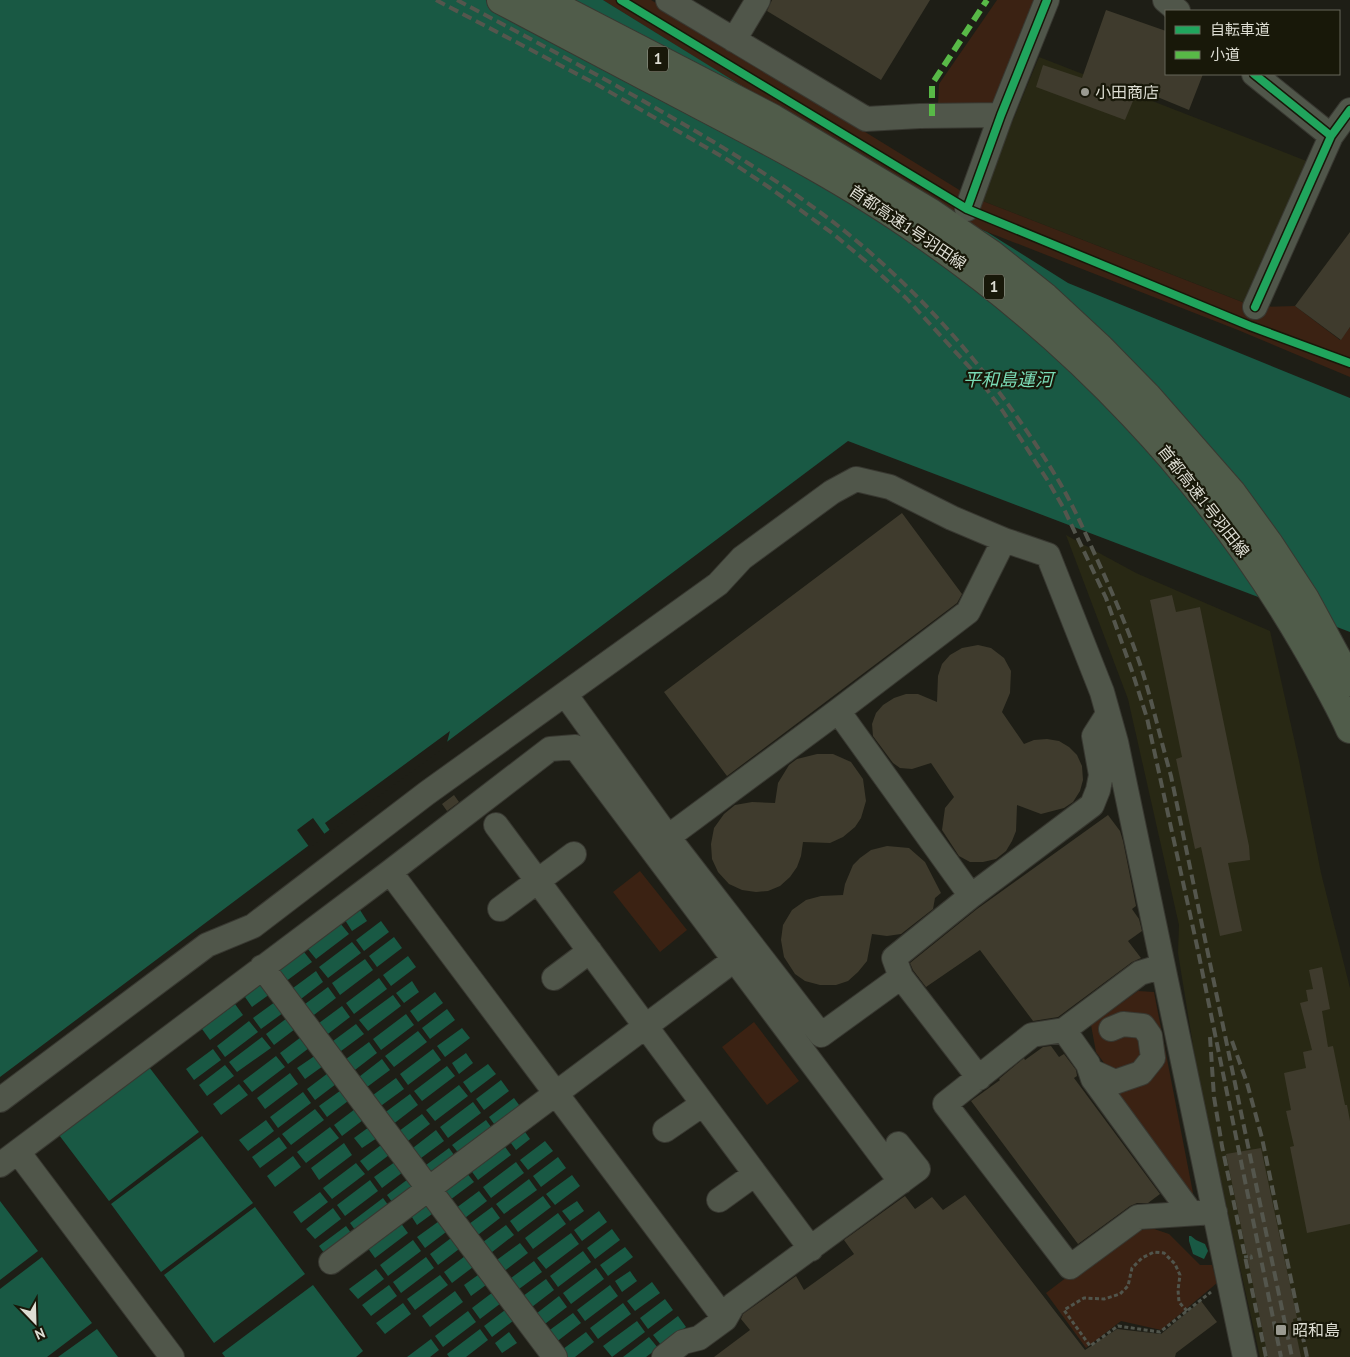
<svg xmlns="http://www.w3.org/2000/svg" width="1350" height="1357" font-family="'PT Sans','Noto Sans JP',sans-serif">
<rect width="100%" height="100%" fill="#1e1e16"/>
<path fill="#282814" d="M1039 57 1309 162 1245 303 980 200Z
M1066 535 1136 573 1270 631 1299 761 1321 873 1350 988V1357H1260L1200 1088 1178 953 1179 925 1128 699Z"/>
<path fill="#3b2213" d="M603 0H651L961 191 980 200 1255 307 1295 306 1340 340 1350 327V377L1238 330 957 220Z
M997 0H1035L995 105H938L939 84Z
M640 871 687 930 660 952 613 892Z
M1138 991 1154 992 1193 1193 1189 1199 1105 1086 1158 1069 1142 1032 1147 1046 1131 1076 1110 1071 1096 1052 1091 1025Z
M754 1022 799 1081 767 1105 722 1047Z
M1154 1229 1169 1234 1200 1265H1212L1217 1283 1161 1330 1121 1321 1086 1348 1046 1293 1121 1236 1135 1230Z"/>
<path fill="#195944" d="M0 0H603L957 219 987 232 1068 283 1350 398V632L848 441 0 1077Z
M360 910 367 921 352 931 345 920Z
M381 921 389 932 364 951 356 940Z
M340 923 349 934 316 959 307 948Z
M394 937 402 948 377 967 369 956Z
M352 942 361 953 328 978 319 967Z
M304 952 312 962 285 982 277 971Z
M408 956 416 967 391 986 383 975Z
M365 959 373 970 340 995 332 983Z
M316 971 323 982 297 1002 289 991Z
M379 978 387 989 354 1014 346 1003Z
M412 981 419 992 404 1003 396 993Z
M263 983 270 994 252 1007 245 997Z
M328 987 336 998 310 1018 301 1007Z
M435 992 443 1003 418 1022 410 1011Z
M393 995 401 1006 368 1031 359 1020Z
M279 999 287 1010 261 1029 253 1018Z
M235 1004 243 1015 210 1040 202 1029Z
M342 1006 350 1017 324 1037 315 1026Z
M447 1009 455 1020 430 1039 422 1028Z
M406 1014 414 1025 381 1050 373 1039Z
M291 1015 299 1026 274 1045 266 1034Z
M249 1021 258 1032 225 1057 217 1046Z
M356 1024 364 1034 337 1054 329 1044Z
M462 1028 470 1038 445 1057 437 1046Z
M418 1031 427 1042 394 1067 385 1056Z
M305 1034 313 1045 288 1064 280 1053Z
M262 1037 271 1048 237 1072 229 1062Z
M369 1042 377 1053 351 1073 342 1062Z
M213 1049 221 1060 194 1080 186 1069Z
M433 1049 441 1060 408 1085 400 1074Z
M466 1053 473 1063 459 1074 452 1063Z
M316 1055 323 1066 305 1079 297 1068Z
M276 1056 285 1067 252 1092 243 1081Z
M382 1059 390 1070 363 1090 355 1080Z
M488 1064 496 1074 471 1093 463 1082Z
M225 1065 234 1076 207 1096 199 1085Z
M447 1066 455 1076 422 1101 414 1091Z
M149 1067 199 1132 109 1201 59 1135Z
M332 1070 340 1081 315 1100 307 1089Z
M290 1073 298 1084 265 1109 257 1098Z
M396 1078 404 1089 378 1108 369 1098Z
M501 1080 509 1091 484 1110 476 1099Z
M239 1084 248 1095 221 1115 213 1104Z
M459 1085 468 1096 435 1121 426 1110Z
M344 1088 352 1098 327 1117 319 1106Z
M303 1092 311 1103 278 1128 270 1117Z
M410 1094 418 1105 392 1125 383 1114Z
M514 1098 522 1109 497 1128 489 1117Z
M473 1102 481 1113 448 1138 440 1127Z
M359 1106 367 1117 342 1136 334 1125Z
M315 1109 324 1120 291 1145 282 1134Z
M422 1114 430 1124 404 1144 395 1134Z
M266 1120 274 1131 248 1151 239 1140Z
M486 1120 494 1131 461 1156 452 1145Z
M330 1127 339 1138 306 1163 297 1152Z
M369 1127 377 1138 362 1148 354 1138Z
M523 1129 530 1139 516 1150 508 1139Z
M436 1130 444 1141 417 1161 409 1151Z
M202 1136 253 1203 161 1272 111 1204Z
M279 1137 287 1148 260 1168 252 1157Z
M545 1141 553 1151 528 1170 520 1160Z
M385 1142 393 1152 368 1171 360 1161Z
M344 1143 352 1155 319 1180 311 1168Z
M503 1144 511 1155 478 1180 470 1169Z
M449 1148 457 1159 430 1179 422 1168Z
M293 1156 301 1167 275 1187 267 1176Z
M558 1157 566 1168 541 1187 533 1176Z
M399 1159 407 1169 382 1188 374 1177Z
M516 1162 524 1173 491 1198 483 1187Z
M356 1163 365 1174 332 1199 323 1188Z
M466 1172 474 1182 450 1200 441 1190Z
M572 1175 580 1186 555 1205 546 1194Z
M412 1176 420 1187 395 1206 387 1195Z
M529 1179 537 1190 504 1214 496 1204Z
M370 1180 378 1191 345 1216 337 1205Z
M479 1191 487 1201 461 1221 452 1211Z
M320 1192 328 1202 301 1223 293 1212Z
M543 1196 551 1207 518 1232 510 1221Z
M383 1198 391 1209 358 1234 350 1223Z
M0 1201 38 1251 0 1280Z
M577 1201 584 1211 570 1221 562 1211Z
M425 1204 432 1214 417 1225 410 1214Z
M255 1207 305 1274 214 1343 164 1275Z
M492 1207 500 1218 474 1238 465 1227Z
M333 1208 341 1219 315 1239 306 1229Z
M599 1211 607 1222 582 1241 574 1230Z
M558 1213 566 1224 533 1249 525 1238Z
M442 1219 450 1229 425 1248 417 1237Z
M400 1222 408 1233 375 1258 367 1247Z
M506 1225 514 1235 487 1256 479 1245Z
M346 1226 354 1237 327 1257 319 1246Z
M612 1229 620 1240 595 1259 587 1248Z
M571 1233 579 1244 546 1269 537 1258Z
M455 1235 463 1246 438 1265 430 1254Z
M1189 1236H1191L1196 1240 1205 1244 1208 1251 1204 1259 1193 1254 1189 1241Z
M413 1240 421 1251 388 1276 380 1265Z
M520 1243 528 1253 503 1272 494 1262Z
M625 1247 633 1257 608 1276 600 1265Z
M583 1251 591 1262 558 1287 550 1276Z
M469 1253 477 1264 452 1283 444 1272Z
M42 1257 92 1323 47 1357H0V1289Z
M426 1257 434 1268 401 1293 393 1282Z
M534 1261 542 1272 515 1292 507 1281Z
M596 1268 604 1279 571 1304 563 1293Z
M376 1269 384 1279 358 1299 349 1289Z
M630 1271 637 1281 622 1292 615 1281Z
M440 1275 448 1285 415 1310 407 1299Z
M478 1275 486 1285 471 1296 464 1285Z
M546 1279 554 1290 528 1310 519 1299Z
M652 1282 660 1293 635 1311 627 1301Z
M313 1285 363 1351 356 1357H225L222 1353Z
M389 1285 397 1296 371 1316 362 1305Z
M610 1285 618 1296 585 1321 577 1310Z
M497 1289 505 1300 480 1319 472 1308Z
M455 1291 463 1302 430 1327 422 1316Z
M559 1296 567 1307 541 1327 532 1317Z
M665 1299 673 1310 648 1329 640 1318Z
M403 1303 411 1314 385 1334 376 1323Z
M623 1303 631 1314 598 1339 590 1328Z
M509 1307 517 1318 492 1337 484 1326Z
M468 1311 476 1322 443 1347 435 1336Z
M573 1313 581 1323 555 1343 547 1332Z
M678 1316 686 1327 661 1345 653 1335Z
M637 1321 645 1332 612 1357 603 1346Z
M97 1329 118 1357H58Z
M480 1329 488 1340 466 1357H449L447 1354Z
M509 1332 517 1343 502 1353 495 1343Z
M586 1332 594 1342 575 1357H563L559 1352Z
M649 1337 658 1348 646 1357H623Z
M431 1339 439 1350 430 1357H407Z"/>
<path fill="#1e1e16" d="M450 731 446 746 331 832 325 823Z
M313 818 326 836 310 848 297 830Z"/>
<path fill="#3f3b2d" d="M772 0H930L881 80 767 11Z
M1106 10 1166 31V74H1203L1189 110 1138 89 1125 120 1036 87 1043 65 1082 78Z
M1350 232V327L1341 340 1295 306Z
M902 513 962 594 957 603 727 776 664 692Z
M1172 595 1176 612 1200 607 1249 846 1250 860 1228 863 1242 931 1220 936 1201 847 1195 849 1176 759 1182 757 1150 600Z
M978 645 991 648 1004 658 1011 671 1010 693 1002 712 1024 744 1034 740 1047 739 1059 741 1069 747 1077 755 1082 766 1083 780 1080 791 1073 802 1064 808 1041 814 1017 805 1016 831 1012 841 1006 851 996 859 983 862H970L959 856 942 830 945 808 954 797 931 763 912 769 900 768 893 763 873 736 872 724 876 713 883 705 894 698 906 694H918L937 702 938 676 942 664 950 655 962 648Z
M817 754H833L851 762 863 779 866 801 861 818 855 827 843 837 830 843 803 842 801 856 797 867 790 877 780 886 768 891 756 892 742 890 729 884 718 872 712 859 711 844 714 828 724 814 735 805 752 802 775 803 778 783 789 765 797 759Z
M454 795 459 802 447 811 442 804Z
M1108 815 1120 831 1123 841 1136 906 1132 909 1139 919 1142 931 1128 941 1141 958 1132 962 1058 1017 1033 1021 980 950 926 987 913 970 910 963 977 909Z
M887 846 909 848 925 862 941 893 935 898 933 909 901 934 887 936 872 934 867 961 858 972 848 981 836 985H820L805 981 795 974 784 957 781 940 783 925 792 910 806 900 821 896 843 895 845 884 853 865 860 858 871 850Z
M1322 967 1330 1009 1322 1011 1328 1047 1333 1046 1345 1105H1347L1350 1121V1224L1307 1233 1290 1147 1294 1146 1286 1111 1291 1110 1284 1073 1306 1068 1303 1052 1312 1050 1300 1003 1308 1001 1306 990 1313 989 1309 970Z
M1051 1046 1059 1057 1064 1054 1076 1070 1077 1076 1074 1078 1160 1194 1148 1203H1137L1130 1206 1078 1244 971 1101 1000 1080 999 1079 1024 1058 1025 1060 1043 1047Z
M1261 1148 1297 1318 1293 1319 1301 1357H1268L1226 1154Z
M965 1195 1085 1350 1117 1329 1161 1334 1201 1301 1217 1322 1176 1353 1175 1357H714L750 1330 741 1319 743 1314 796 1276 804 1290 854 1254 844 1240 905 1196 915 1209 932 1197 943 1210Z"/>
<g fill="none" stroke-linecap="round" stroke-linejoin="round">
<g stroke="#383831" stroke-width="26">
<path id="minor" d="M668 0 866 119 920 116 1001 115
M1165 0 1178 11
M734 40 758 0
M1254 74 1331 136
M967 209 1001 115 1047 0
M1255 307 1331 136 1350 110
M565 694 668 837 821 1035 901 977
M838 711 971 896 894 958 901 977 979 1078
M496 825 811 1249
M668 837 838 711 968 612 1004 540
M390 872 725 1319
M971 896 1092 805 1098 790 1101 775 1094 736 1108 714
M500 909 574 854
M1163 966 1140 973 1064 1030 1032 1035 945 1104 1070 1267 1138 1217 1215 1212
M262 967 555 1357
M554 978 590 951
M1064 1030 1088 1064 1093 1079 1191 1213
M1091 1071 1115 1082 1141 1073 1153 1058 1150 1036 1143 1026 1123 1024 1111 1029
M0 1100 207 945 253 926 427 793 718 584 742 558 832 492 856 479 890 487 952 518 1004 540 1048 555 1102 692 1116 742 1245 1357
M665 1130 703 1104
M18 1152 172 1357
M0 1165 390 872 550 749 575 747 901 1182
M719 1200 755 1174
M331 1262 734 960
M664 1357 683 1342 699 1338 725 1319 733 1305 918 1169 898 1144"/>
</g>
<g stroke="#383831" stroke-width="30">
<path id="highway" d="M501 0C568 36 636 71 704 107 777 145 851 184 918 231 1074 338 1209 479 1304 643 1320 671 1337 700 1350 729
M544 0 772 118 931 213 991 254 1045 297 1100 348 1147 396 1232 493 1269 544 1305 599 1350 682"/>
</g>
<path stroke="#51554c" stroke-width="3" stroke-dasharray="4 2.5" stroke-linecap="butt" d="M1244 1257 1251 1256 1252 1261
M1187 1311 1179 1302 1178 1290 1180 1275 1175 1264 1164 1253 1154 1252 1142 1258 1132 1268 1128 1286 1120 1294 1104 1299 1084 1298 1064 1310 1090 1346 1118 1326 1160 1332 1211 1292"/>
<use href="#minor" stroke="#50564a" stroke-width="24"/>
<use href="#highway" stroke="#505c4a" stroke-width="28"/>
<path stroke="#54564d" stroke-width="4" stroke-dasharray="10 5" stroke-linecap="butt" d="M436 0 596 84 728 160 770 188 832 233 868 263 907 299 973 371 1002 410 1048 481 1063 507 1106 598 1132 671 1147 718 1197 946 1281 1357
M457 0C527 37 597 74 666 114 725 148 783 183 837 225 926 295 998 381 1057 478 1072 503 1084 530 1096 557 1113 594 1129 631 1142 670 1153 705 1161 741 1171 776L1292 1357
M1210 1037 1214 1097 1222 1146 1266 1357
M1232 1041 1247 1083 1262 1138 1307 1357"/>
<path stroke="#58b947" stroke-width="6" stroke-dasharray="12 6" stroke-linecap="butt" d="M932 116V84L987 0"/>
<g stroke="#181809" stroke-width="11">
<path id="cycleway" d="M621 0 967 209 1250 326 1350 363
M1254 74 1331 136
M967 209 1001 115 1047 0
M1255 307 1331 136 1350 110"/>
</g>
<use href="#cycleway" stroke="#20a55d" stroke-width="8"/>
</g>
<g fill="#9a9a91" stroke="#181809" stroke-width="2">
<circle cx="1085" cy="92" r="5"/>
<rect x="1275" y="1324" width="12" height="12" rx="2.5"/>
</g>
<g text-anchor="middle" stroke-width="4.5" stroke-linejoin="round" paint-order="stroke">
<g fill="#181809" stroke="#a2a296" stroke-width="1">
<rect x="648" y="46.5" width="20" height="25" rx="4"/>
<rect x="984" y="274.5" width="20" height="25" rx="4"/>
</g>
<g font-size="15" font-weight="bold" fill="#ddddd3">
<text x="658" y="64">1</text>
<text x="994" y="292">1</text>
</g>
<g font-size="16" fill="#ddddd3" stroke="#181809" text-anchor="start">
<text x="1095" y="98">小田商店</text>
<text x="1292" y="1336">昭和島</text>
</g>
<g font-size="16" fill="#ddddd3" stroke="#181809">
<text transform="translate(908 227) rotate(34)" y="6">首都高速1号羽田線</text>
<text transform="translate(1204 501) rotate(52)" y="6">首都高速1号羽田線</text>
</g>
<g font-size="18" font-style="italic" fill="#7adcb6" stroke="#181809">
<text x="1008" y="386">平和島運河</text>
</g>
</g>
<rect x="1165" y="10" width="175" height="65" fill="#181809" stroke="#67675a"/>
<rect x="1175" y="26" width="25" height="8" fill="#20a55d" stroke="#67675a"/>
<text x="1210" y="35" font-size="15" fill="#ddddd3">自転車道</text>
<rect x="1175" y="51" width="25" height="8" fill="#58b947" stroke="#67675a"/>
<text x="1210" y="60" font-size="15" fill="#ddddd3">小道</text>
<g transform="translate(35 1322) rotate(157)" stroke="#181809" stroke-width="4" paint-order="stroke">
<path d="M0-4L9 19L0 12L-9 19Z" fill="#ddddd3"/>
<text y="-8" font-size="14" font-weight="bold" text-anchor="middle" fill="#ddddd3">N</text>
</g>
</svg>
